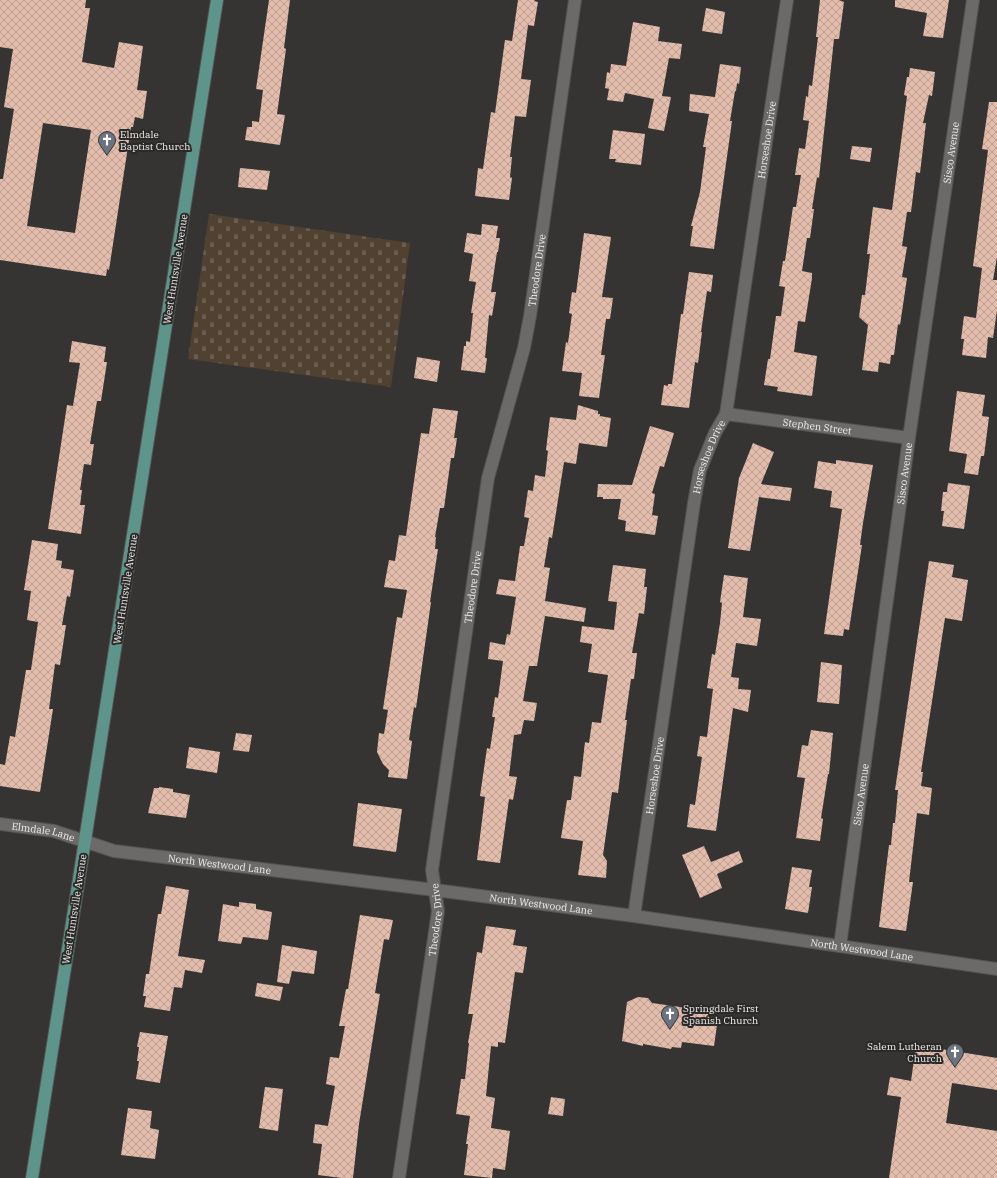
<svg xmlns="http://www.w3.org/2000/svg" width="997" height="1178" font-family="'IBM Plex Serif',serif">
<defs>
<pattern id="cemetery-stones" width="16" height="16" patternUnits="userSpaceOnUse"><rect width="16" height="16" fill="#504131"/><path d="M2 7V4a2 2 0 0 1 4 0v3zM10 15v-3a2 2 0 0 1 4 0v3z" fill="#6a5d4f"/></pattern>
<pattern id="building-cross-hatch" width="8" height="8" patternUnits="userSpaceOnUse"><rect width="8" height="8" fill="#e3bcac"/><path d="M0 0l8 8M0 8l8-8" fill="none" stroke="#bc9f93"/></pattern>
</defs>
<rect width="100%" height="100%" fill="#363432"/>
<path fill="url(#cemetery-stones)" d="M209 214 410 243 391 387 188 359Z"/>
<path fill="url(#building-cross-hatch)" fill-rule="evenodd" d="M0 0H86L85 8H90L82 62 114 68 119 42 143 46 137 90 147 91 143 119 135 117 133 127H131L109 270 107 269 106 276 0 260V179H3L14 109 4 107 13 49 0 47ZM43 123 91 130 75 233 27 226Z
M269 0H290L284 48 286 49 277 114 285 115 280 145 245 140 247 127H252V121L259 122 263 90 256 89Z
M518 0H535L534 1 538 2 534 26 528 25 521 79 531 80 526 117 515 116 510 157H512L510 177 512 178 509 200 475 196 478 168 483 169 491 112 495 113 505 40 512 41Z
M820 0H839L844 2 839 39H834L819 178 817 177 812 209H814L810 238H807L802 271 812 273V278L805 322 798 321 794 352 817 356 812 396 777 391 778 387 764 385 768 359H770L776 316H781L785 287 779 286 783 261H785L793 207H796L801 175H795L799 148 805 149 809 121 803 120 806 96 808 97 809 85 812 86 818 37H816Z
M895 0H949L943 38 923 36 927 13 895 7Z
M706 8 725 12 722 34 702 31Z
M633 22 660 27 658 41 682 44 680 59 669 58 662 96 671 97 664 131 648 128 654 99 625 93 623 102 607 100 609 89 605 88 607 72 610 73 611 64 626 66Z
M720 64 741 67 739 84 737 83 736 91H735L730 121H732L714 249 690 246 693 226H691L700 192 706 147H703L709 114 689 111 690 94 715 97Z
M910 68 935 72 932 96 929 95 923 123H926L920 173 916 172 911 212H907L902 246 907 247 902 277 907 278 900 325 898 324 894 355H891L890 364 879 362 878 372 862 370 868 325 859 317 862 295H865L870 254H867L873 207 892 210 907 96 904 95 907 77H909Z
M989 102H997V257L993 280H997V310L993 338 988 337 986 358 962 355 964 339H961L964 316 976 318 982 268 973 266 988 150 982 149Z
M613 130 645 134 641 165 615 162 616 159H609Z
M852 146 872 148 870 162 850 159Z
M240 168 270 171 267 190 238 187Z
M482 224 498 226 496 238H500L498 252H497L491 292H496L492 316 489 315 485 358H487L485 373 461 370 464 346H466V341L470 342 473 313H471L476 282 469 281 473 254 464 252 467 233 481 235Z
M584 233 611 237 602 297 613 298 610 319H606L601 355H605L599 398 579 396 582 373 562 371 566 342 568 343 572 314 569 313 572 292 576 293Z
M689 272 713 275 711 292 707 291 701 332H702L698 363 695 362 689 408 661 405 664 385 668 386V384H672L681 314H683Z
M72 341 106 347 104 362H107L101 401H97L90 444H94L91 465 84 464 80 490H82L80 505H85L81 534 48 529 67 405 73 406 80 363 69 362Z
M417 357 440 361 437 382 414 378Z
M957 391 985 395 982 416 989 417 984 456H981L978 475 964 473 967 454 949 451Z
M578 405 598 411V414H600V416L611 418 607 447 579 443 576 464 564 462 552 538 549 537 544 567 550 568 545 601 586 608 584 622 545 616 537 666H529L523 701 537 703 534 721 524 720 521 734 514 735 509 776 517 777 513 800 509 799 500 863 477 860 485 797 480 796 487 748 490 749 495 717H492L495 697 498 698 503 661 488 659 490 642 505 645 507 634 510 635 516 597 496 594 499 579 515 581 520 546H524L529 518 524 517 528 490 533 491 535 475 545 477 548 451 546 450 550 417 576 420Z
M433 408 458 411 454 438H457L454 458H451L444 508H440L435 537H436L435 549H438L430 602H431L416 708 414 707 409 740 412 741 407 779 388 777 389 770 383 764 377 752 379 733 384 734 388 710 383 709 397 617 402 618 407 590 384 587 389 560 395 561 399 535 406 536 421 433 429 434Z
M650 426 674 433 664 467 660 466 652 493 655 494 652 515 658 516 655 535 625 531 626 521 618 519 621 499H603V497H597L598 484 632 485Z
M753 443 774 452 761 484 792 488 790 501 759 497 750 551 728 548 739 478Z
M836 460 873 465 863 523 860 545H862L849 630 844 629 843 636 824 634 842 509 830 507 832 491 814 488 818 461 836 464Z
M948 483 970 486 964 529 942 526 944 511H941L943 492H947Z
M32 540 58 544 56 560 62 561 61 568 74 570 70 597 67 596 62 625H66L60 665 55 664 49 709H53L40 792 0 786V764L5 765 10 736 15 737 26 670H31L38 622 27 620 31 591 24 590Z
M929 561 954 565 952 577 968 580 962 621 945 618 921 772H923L921 786 932 788 929 815 917 813 909 882H913L906 931 879 927 889 845H891L893 823H895L898 790H895Z
M613 565 646 569 644 587H647L644 614 639 613 632 653H637L634 679H631L625 720H627L618 793 612 792 603 855 607 861 606 878 578 875 583 841 561 838 567 800H571L574 776 581 777 585 742 589 743 592 722 601 723 608 675 588 672 592 644 580 642 582 626 614 630 617 602 608 601Z
M724 575 748 578 743 617 761 619 757 646 736 643 731 677 739 678 738 689 751 690 748 712 733 708 716 831 687 827 690 804 695 805 702 757 697 756 700 736 707 737 713 689 707 688 712 654 715 655 720 623 722 603 720 602Z
M821 662 842 665 839 704 817 702Z
M811 730 833 733 829 774H828L821 818 823 819 820 841 796 838 805 778 797 777 802 745 808 746Z
M236 733 252 735 249 752 233 750Z
M189 747 220 752 217 773 186 768Z
M159 787 173 789V792L190 795 186 818 148 813 154 788H159Z
M358 803 402 809 396 852 353 846Z
M704 846 711 862 739 851 743 862 717 874 722 888 700 898 682 855Z
M792 867 812 870 809 887H812L808 913 785 909Z
M166 886 189 890 178 956 205 960 202 973 185 970 182 988 174 987 170 1011 144 1007 146 996H143L146 974H149L158 914H161Z
M239 902 256 904V909L272 912 268 940 243 937 241 944 218 941 223 904 239 907Z
M360 915 393 920 389 940 384 939 375 993 380 994 359 1124 353 1178H342L318 1175 322 1144 313 1143 315 1124 328 1126 335 1086 326 1084 330 1057 339 1058 345 1026H339L346 989H348Z
M486 926 516 930 513 945 527 947 523 973 515 972 505 1043 498 1042V1047L491 1046 486 1096 495 1098 491 1128 510 1131 505 1170 493 1168 492 1178 464 1175 468 1144H466L470 1116 456 1114 461 1079H465L469 1043H468L473 1014H468L477 952 482 953Z
M282 945 317 951 314 974 292 971 289 984 277 982Z
M257 983 283 987 280 1001 255 996Z
M638 997 648 998 652 1003 687 1008 686 1011 709 1014 708 1017 718 1018 714 1046 682 1042 681 1048 672 1047 671 1049 643 1044V1046L622 1041 627 1002Z
M140 1032 168 1036 160 1083 136 1079 139 1061H137L139 1047H137Z
M916 1045 997 1058V1090L952 1083 946 1123 997 1131V1178H889L901 1097 887 1095 890 1077 911 1081Z
M265 1087 283 1089 278 1131 259 1128Z
M551 1097 565 1099 563 1116 548 1114Z
M128 1108 152 1111 150 1128 159 1130 155 1159 121 1155Z"/>
<g fill="none" stroke-linecap="round" stroke-linejoin="round">
<g stroke="#545251" stroke-width="14">
<g id="minor">
<path id="s1" d="M726 414 909 438"/>
<path id="s2" d="M0 824 54 831 114 851 435 890 634 916 997 969"/>
<path id="s3" d="M634 916 694 503 700 470 715 433 726 414 787 0"/>
<path id="s4" d="M840 946 909 438 973 0"/>
<path id="s5" d="M399 1178 438 911 432 870 488 478 524 348 530 316 575 0"/>
</g>
</g>
<g stroke="#545251" stroke-width="14">
<path id="major" d="M32 1178 217 0"/>
</g>
<use href="#minor" stroke="#6c6a68" stroke-width="12"/>
<use href="#major" stroke="#5e958b" stroke-width="12"/>
</g>
<defs>
<g id="church-pin" transform="scale(0.9)"><path d="M0 17L-7.5 6A9.5 9.5 0 1 1 7.5 6Z" fill="#6b7280" stroke="#2b2a28"/><path d="M-1.2-6h2.4v3.5h3.3v2.4h-3.3V6h-2.4V-.1h-3.3v-2.4h3.3Z" fill="#fff"/></g>
</defs>
<g fill-rule="evenodd">
<use href="#church-pin" x="107" y="140"/>
<use href="#church-pin" x="670" y="1014"/>
<use href="#church-pin" x="955" y="1052"/>
</g>
<g text-anchor="middle" stroke-width="4" stroke-linejoin="round" paint-order="stroke">
<g font-size="10" fill="#f0efee" stroke="#2b2a28" text-anchor="start">
<text x="120" y="138">Elmdale<tspan x="120" dy="12">Baptist Church</tspan></text>
<text x="683" y="1012">Springdale First<tspan x="683" dy="12">Spanish Church</tspan></text>
<text x="942" y="1050" text-anchor="end">Salem Lutheran<tspan x="942" dy="12">Church</tspan></text>
</g>
<g font-size="10" fill="#f0efee" stroke="#2b2a28">
<text dy="4" stroke="none"><textPath href="#s3" startOffset="790">Horseshoe Drive</textPath></text>
<text dy="4" stroke="none"><textPath href="#s4" startOffset="801">Sisco Avenue</textPath></text>
<text transform="translate(175 269) rotate(-81)" y="4">West Huntsville Avenue</text>
<text dy="4" stroke="none"><textPath href="#s5" startOffset="921">Theodore Drive</textPath></text>
<text dy="4" stroke="none"><textPath href="#s1" startOffset="92">Stephen Street</textPath></text>
<text dy="4" stroke="none"><textPath href="#s3" startOffset="466">Horseshoe Drive</textPath></text>
<text dy="4" stroke="none"><textPath href="#s4" startOffset="477">Sisco Avenue</textPath></text>
<text dy="4" stroke="none"><textPath href="#s5" startOffset="597">Theodore Drive</textPath></text>
<text transform="translate(125 589) rotate(-81)" y="4">West Huntsville Avenue</text>
<text dy="4" stroke="none"><textPath href="#s3" startOffset="142">Horseshoe Drive</textPath></text>
<text dy="4" stroke="none"><textPath href="#s4" startOffset="153">Sisco Avenue</textPath></text>
<text dy="4" stroke="none"><textPath href="#s2" startOffset="44">Elmdale Lane</textPath></text>
<text dy="4" stroke="none"><textPath href="#s2" startOffset="224">North Westwood Lane</textPath></text>
<text dy="4" stroke="none"><textPath href="#s2" startOffset="548">North Westwood Lane</textPath></text>
<text transform="translate(74 909) rotate(-81)" y="4">West Huntsville Avenue</text>
<text dy="4" stroke="none"><textPath href="#s5" startOffset="261">Theodore Drive</textPath></text>
<text dy="4" stroke="none"><textPath href="#s2" startOffset="872">North Westwood Lane</textPath></text>
</g>
</g>
</svg>
